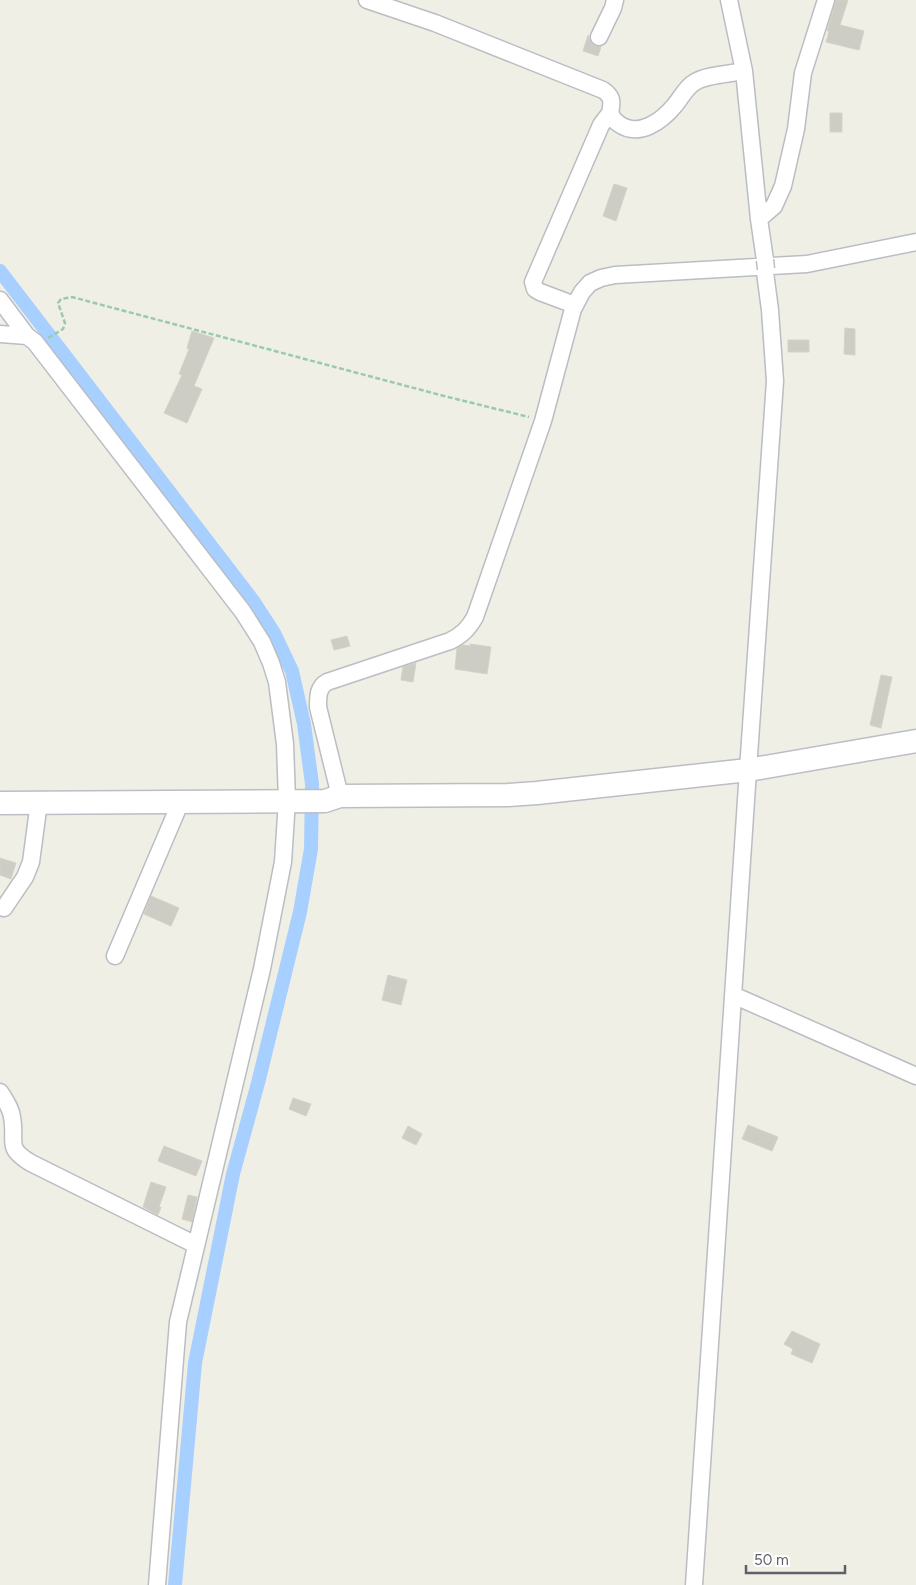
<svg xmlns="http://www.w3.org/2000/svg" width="916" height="1585" font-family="Figtree,sans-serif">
<rect width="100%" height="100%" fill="#f0efe6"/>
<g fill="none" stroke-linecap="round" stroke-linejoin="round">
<path stroke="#a7cfff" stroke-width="14" d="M0 271 254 602 274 633 292 671 304 724 312 784 311 849 300 912 258 1083 233 1174 195 1363 175 1585"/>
</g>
<path fill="#cdccc5" stroke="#d6d2c4" d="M836 0H848L840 25 864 31 859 50 826 42 829 31H827Z
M588 35 591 43 595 46 601 47 598 56 583 51Z
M830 113H842V132H830Z
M614 184 627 188 616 221 603 216Z
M845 328 855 329V355L844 354Z
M192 331 214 338 194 386 202 389 187 423 164 413 182 375 179 374 189 349 187 348Z
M788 340H809V352H788Z
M347 636 350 646 334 650 331 640Z
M470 644 491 647 487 674 455 669 457 648 463 645 470 646Z
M416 663 413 682 401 680 403 667Z
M881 675 892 677 881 728 870 725Z
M0 858 16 863 11 879 0 875Z
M151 896 179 908 171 926 144 914Z
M388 975 407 980 401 1005 382 1000Z
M293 1098 311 1104 306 1116 289 1109Z
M748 1125 778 1137 772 1151 742 1139Z
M408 1126 422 1134 416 1145 402 1138Z
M164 1146 202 1161 196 1176 158 1161Z
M151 1182 166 1187 159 1207H161L158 1215 143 1207Z
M188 1195 197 1197 192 1222 182 1219Z
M792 1331 820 1344 812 1363 791 1354 793 1349 784 1344Z"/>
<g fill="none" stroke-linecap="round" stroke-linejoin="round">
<g stroke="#babdc2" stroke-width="19">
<path id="street" d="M367 0 435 23 603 90C622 103 600 111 619 124 639 138 662 121 675 105 681 98 686 87 695 82 706 75 730 74 744 71
M729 0 744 71 759 219 765 260
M599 37 613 8 615 0
M759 219 774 206 783 186 796 129 803 73 826 0
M0 300 27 336 35 342 243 612 262 642 271 663 277 682 285 744 287 800 283 862 262 969 178 1322 157 1585
M576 302 572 304 540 292 535 289 533 282 601 125 610 113
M0 334 27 336
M340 796 318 707C318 696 318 687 327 682L450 641C462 635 468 629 475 617L543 421 573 309 582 292 590 283 601 278 615 275 807 264 916 242
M4 908 25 877 31 862 39 802
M115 956 181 801
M733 995 916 1076
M0 1092C5 1100 11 1108 12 1117 17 1142 4 1147 31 1163L196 1245
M694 1585 748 770 775 381 770 310 764 265 766 269"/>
</g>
<g stroke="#bbbec4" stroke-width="25">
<path id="secondary" d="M0 803 325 801 340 796 508 795 537 793 748 770 916 741"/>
</g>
<path stroke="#9acaad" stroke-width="2.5" stroke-dasharray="5 2.5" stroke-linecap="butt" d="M48 338 63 329 65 323 58 303 61 299 72 297 444 396 529 417"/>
<use href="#street" stroke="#fff" stroke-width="16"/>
<use href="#secondary" stroke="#fff" stroke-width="22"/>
<g stroke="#babdc2" stroke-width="19" stroke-linecap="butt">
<path id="street-bridge" d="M765 260 766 269"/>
</g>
<use href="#street-bridge" stroke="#fff" stroke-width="16"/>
</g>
<path d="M746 1565v8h99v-8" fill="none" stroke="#5d6167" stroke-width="2.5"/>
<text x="754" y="1565" font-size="15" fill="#5d6167" stroke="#ffffff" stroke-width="4" paint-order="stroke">50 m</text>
</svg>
